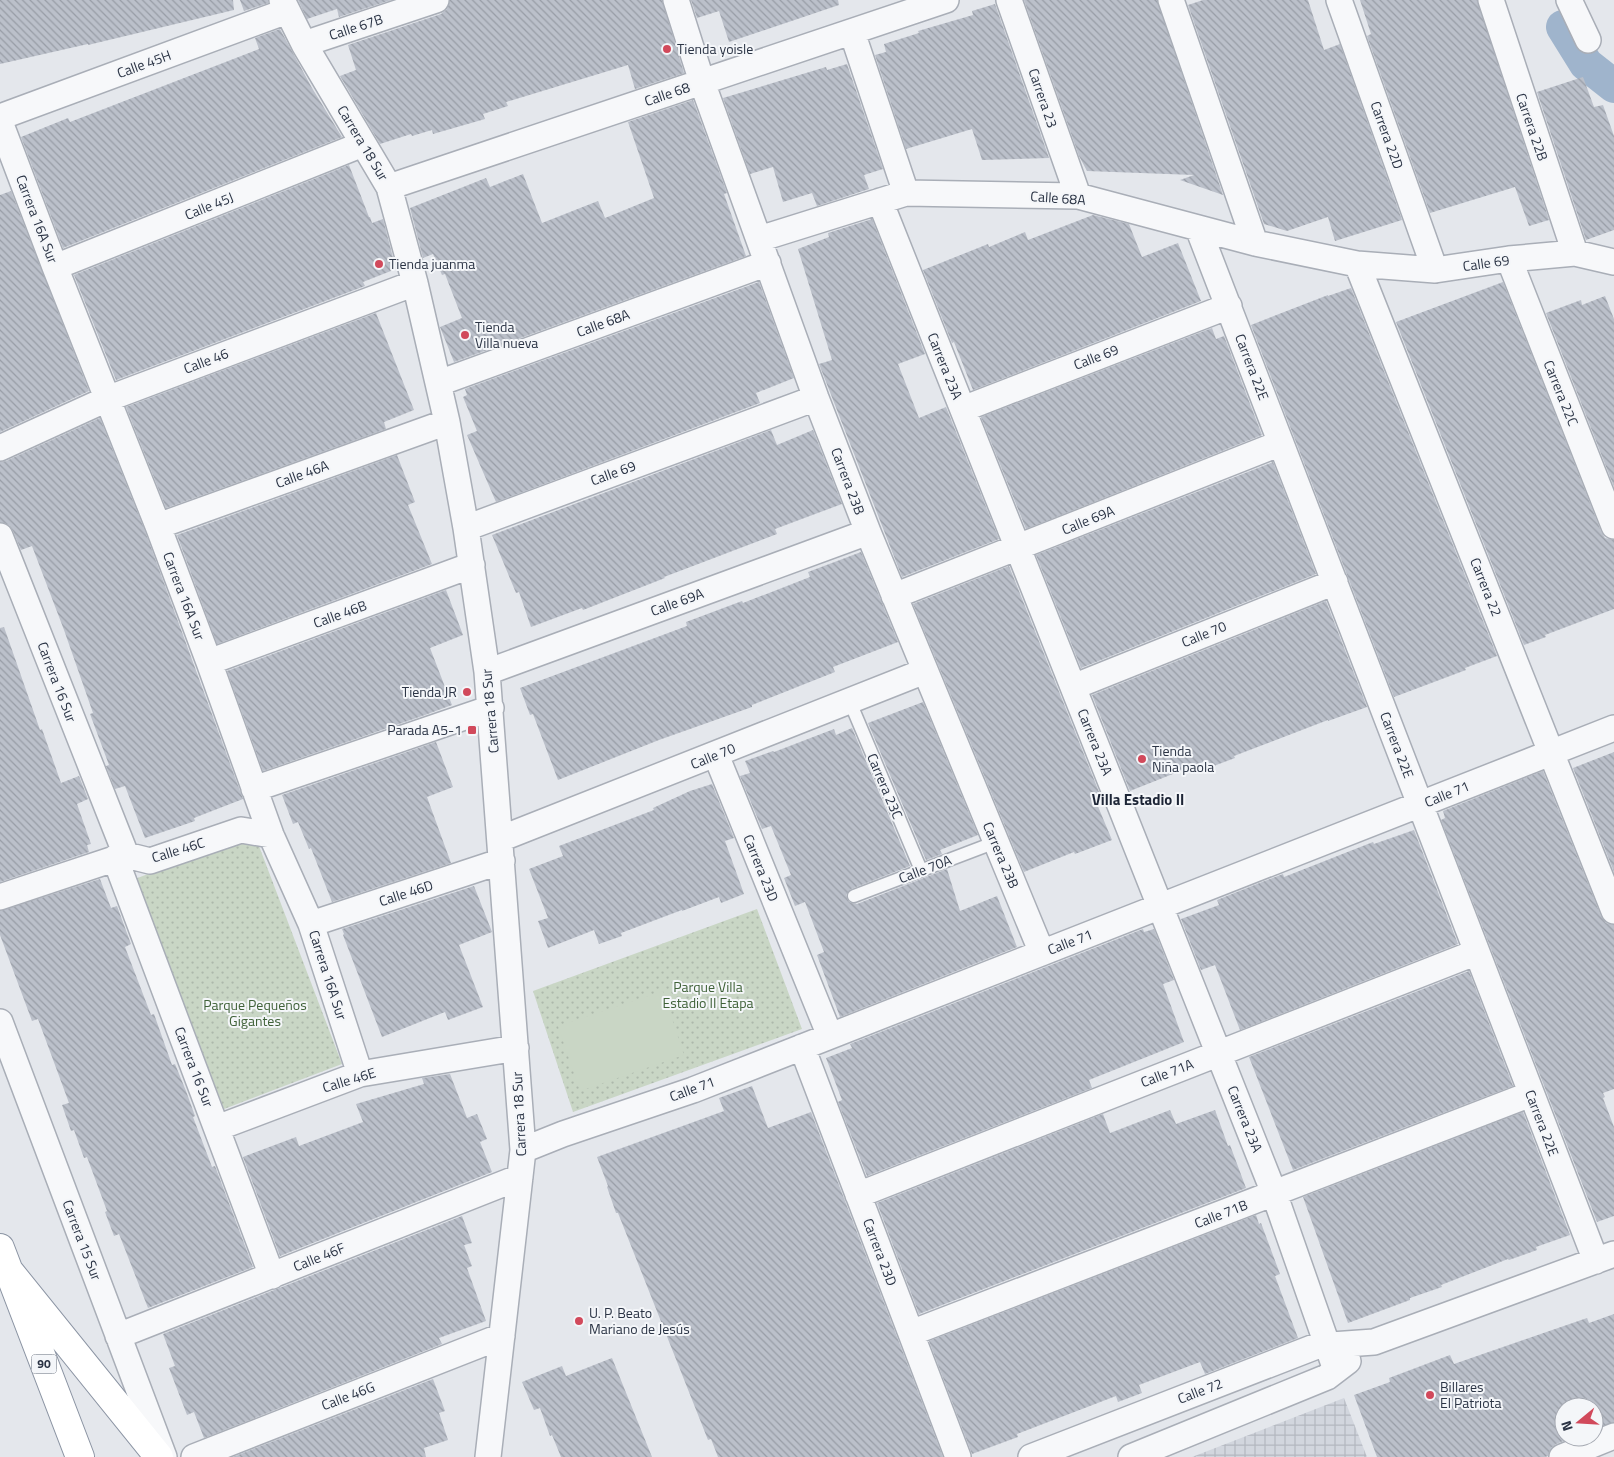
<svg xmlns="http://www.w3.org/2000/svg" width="1614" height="1457" font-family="'Titillium Web',sans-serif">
<defs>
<pattern id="industrial-grid" width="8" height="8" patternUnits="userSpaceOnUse" patternTransform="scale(1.25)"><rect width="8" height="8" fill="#d2d6de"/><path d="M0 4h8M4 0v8" fill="none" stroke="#b4b8c0"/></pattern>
<pattern id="park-dots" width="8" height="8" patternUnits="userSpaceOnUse" patternTransform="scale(1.25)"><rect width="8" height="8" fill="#c9d6c5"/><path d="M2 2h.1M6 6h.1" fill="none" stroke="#adb8ab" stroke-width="1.8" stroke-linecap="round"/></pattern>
<pattern id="building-back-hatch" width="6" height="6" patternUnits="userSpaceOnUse" patternTransform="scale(1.25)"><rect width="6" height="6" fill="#bbc0ca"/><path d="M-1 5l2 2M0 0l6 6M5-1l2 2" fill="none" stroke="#989da6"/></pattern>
</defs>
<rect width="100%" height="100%" fill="#e4e7ec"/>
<path fill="url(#industrial-grid)" d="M1344 1398 1367 1457H1192Z"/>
<path fill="url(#park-dots)" d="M254 833 342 1064 224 1109 135 879Z
M757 909 802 1029 573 1112 533 991Z"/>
<path fill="#c9d6c5" d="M663 991 684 1055 580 1091 558 1026Z"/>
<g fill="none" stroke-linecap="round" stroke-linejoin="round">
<path stroke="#9fb4cc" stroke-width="34" d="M1563 27 1586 64 1614 86"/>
</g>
<path fill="url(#building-back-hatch)" d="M0 0H233L234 10 88 45V44L0 64Z
M240 0H268V3L244 11Z
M298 0H391L339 17 337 9 307 19Z
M450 0H662L684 73 635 89 628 65 506 102 508 106 483 114 485 119 433 134 432 130 412 136 411 134 380 144 340 76 356 70 348 45 441 14 447 9Z
M691 0H838L839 5 729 42 719 11 697 18Z
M1024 0H1157L1223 195 1180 180 1194 175 1087 171 1079 156Z
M1203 0H1308L1324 50 1340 44 1402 220 1335 241 1328 217 1287 231 1264 224 1188 5Z
M1360 0H1477L1549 220 1529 226 1515 187 1430 213 1367 36 1371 34Z
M995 4 1049 158 982 160 972 129 906 149 875 55 886 52 884 44 919 33 918 31 973 15 972 11Z
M280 29 312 88 342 137 63 248 21 137 68 118 70 122 259 49 255 38Z
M847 64 883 169 864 175 869 189 817 206 812 193 783 202 773 167 750 174 723 98 826 67 827 70Z
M1583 77 1594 107 1603 105 1614 136V230L1586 240 1537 92Z
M693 100 727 193 724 194 746 256 454 362 440 327 462 318 445 274 442 275 433 254 423 258 410 208 486 178 490 187 523 174 542 223 598 201 605 218 654 198 628 122Z
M349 165 369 217H370L372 223 383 219 396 269 363 282 365 286 116 380 74 275Z
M11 191 89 391 0 432V195Z
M1093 215 1129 224 1142 257 1178 243 1201 301 973 390 954 342 952 343 923 270 988 244 989 247 1025 232 1028 240Z
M872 219 925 354 898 364 919 418 946 407 999 539 902 577 819 364 832 360 798 249 829 237 828 233Z
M759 282 794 378 756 393 760 403 496 502 467 435 477 431 463 397 467 395 465 389Z
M1503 282 1601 531 1605 538 1614 540V609L1545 635 1546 637 1524 645 1396 322Z
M1351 288 1497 656 1465 668 1466 670 1394 697 1251 325 1328 295V296Z
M1605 296 1614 319V487L1546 313 1581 300 1582 305Z
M376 313 414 410 384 422 386 429 166 508 126 407Z
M1212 328 1216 339 1224 336 1262 435 1026 529 981 417Z
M100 418 145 531 243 799 194 818 195 821 145 838 125 786 115 789 106 766 109 765 90 714 93 713 64 630 32 546 21 550 13 531 9 525 0 522V462L6 461Z
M771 430 777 445 813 430 842 504 775 529 777 534 664 577 665 578 606 601 583 610 582 608 531 627 519 592 516 593 492 535Z
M397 455 415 502 408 505 432 564 217 644 177 535Z
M1273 462 1316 574 1081 668 1036 555Z
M861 552 898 642 833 667 835 672 752 705V707L659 740 558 780 533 714 530 715 520 688 687 626 686 622 742 601 743 603 810 577 808 572Z
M1009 566 1103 802 1097 804 1112 840 1075 854 1074 852 1024 872 913 604Z
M446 590 463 635 430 648 452 705 425 715 263 771 227 671Z
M1326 601 1367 707 1328 721V720L1234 756 1235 758 1211 767 1208 760 1130 791 1092 695Z
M4 627 40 730 42 729 61 783 79 776 88 799 77 804 91 844 87 845 89 852 0 882V628Z
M923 702 978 835 940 850 942 854 926 860 868 723Z
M852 728 910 866 851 889 846 895 849 902 857 904 947 869 960 911 997 896 1017 947 840 1017 817 955 824 952 805 902 795 906 784 878 791 875 771 826 762 829 740 776 750 773 745 761 773 751 774 752 834 729 836 735Z
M436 742 453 787 427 797 451 863 332 902 311 848 309 849 298 822 293 824 282 795Z
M1614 752V872L1573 768Z
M1543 771 1601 916 1606 923 1614 925V1089L1603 1093 1605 1097 1603 1098 1614 1127V1216L1597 1222 1441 820 1445 818 1443 811Z
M712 784 734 838 725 841 744 894 721 903 719 897 682 911V910L621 933 622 936 599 944 594 930 548 948 538 921 548 918 529 869 563 856 559 846 654 810 653 808 690 791Z
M1414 830 1458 944 1240 1030 1215 965 1201 970 1181 919 1219 905 1217 900 1262 882 1283 874 1284 877 1373 842 1374 844Z
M100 879 111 908 117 906 131 944 125 947 151 1015 154 1014 172 1065 175 1064 186 1091 195 1116 193 1117 212 1167 215 1166 253 1267 148 1308 119 1234 114 1236 105 1212 107 1211 87 1157 84 1158 74 1130 71 1131 62 1105 69 1103 38 1019 32 1021 0 935V911Z
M474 886 492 932 459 945 483 1007 448 1020 445 1012 382 1037 343 935 344 934 342 929Z
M1143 929 1144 932 1154 929 1174 980 1163 984 1184 1042 1089 1080 1092 1088 867 1176 838 1102 842 1100 826 1058 852 1048 850 1044Z
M1469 971 1513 1086 1293 1170 1249 1057Z
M450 1074 467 1118 477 1114 487 1139 480 1142 492 1172 280 1256 243 1157 296 1137 299 1146 363 1122 356 1104 424 1084 422 1078Z
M752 1086 768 1128 811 1112 943 1457H718L711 1439 708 1440 618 1213H616L607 1187 608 1186 597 1157 724 1111 719 1098Z
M1170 1110 1176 1124 1215 1110 1228 1146 1230 1145 1246 1188 919 1314 877 1203 1103 1114 1110 1133Z
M1523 1112 1570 1235 1536 1247 1537 1250 1509 1260 1508 1259 1441 1285 1442 1287 1410 1298V1300L1348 1323 1303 1197Z
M1256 1215 1259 1224 1261 1223 1280 1274 1275 1276 1298 1338 1205 1374 1200 1362 1139 1385 1142 1393 1118 1402 1116 1396 1017 1434 1018 1437 972 1454 929 1341Z
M462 1216 472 1243 464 1245 472 1266 467 1268 486 1321 439 1338 442 1344 204 1438 194 1412 187 1415 169 1368 175 1366 163 1334Z
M1614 1314V1422L1594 1429V1407H1564V1437H1573L1556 1444 1551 1448 1548 1456 1545 1457H1377L1354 1395 1390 1382 1389 1378 1450 1355 1454 1364 1587 1318 1589 1323Z
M612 1358 652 1457H561L552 1435 550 1436 540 1408 534 1410 522 1382 562 1366 566 1376Z
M433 1379 445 1411 439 1413 448 1440 424 1448 426 1457H233Z"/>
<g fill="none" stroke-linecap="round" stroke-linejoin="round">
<g stroke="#a9aeb7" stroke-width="15">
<path id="lane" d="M850 702 921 870
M854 896 996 842"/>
</g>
<g stroke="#a9aeb7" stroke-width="28">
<path id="street" d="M282 0 304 44 389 187 415 283 447 422 466 528 487 672 523 1150 488 1457
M676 0 702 82 816 398 868 532 1042 953
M1009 0 1078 196
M1171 0 1255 243
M1339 0 1435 270
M1491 0 1575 253
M1569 0 1588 40
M852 32 906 193
M304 44 436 0
M0 117 287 11
M0 122 55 267 158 526 209 662 271 835 311 924 360 1074
M389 187 946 0
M880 201 1274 1193 1336 1370
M1198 228 1596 1261
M759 239 906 193 1078 196 1255 243 1357 264 1435 270 1509 259 1575 253 1614 262
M1509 259 1614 526
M1357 264 1614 911
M55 267 363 144
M439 383 768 263
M963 409 1229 306
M0 448 107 399 415 283
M158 526 447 422
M466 528 816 398
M0 536 126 855
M894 596 1281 443
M209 662 472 565
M487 672 868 532
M1073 687 1335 582
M716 755 830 1036
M254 789 491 708
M500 839 925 671
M115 858 272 1276
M0 897 126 855 150 861 241 830 271 835
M311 924 502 861
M0 1022 164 1457
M802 1047 958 1457
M217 1128 360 1074 516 1048
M523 1150 563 1134 693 1090 1614 728
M858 1195 1477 952
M911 1333 1531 1094
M118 1336 520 1177
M194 1457 502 1336
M1031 1457 1317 1346 1374 1342 1614 1254
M1131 1457 1327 1377 1348 1361
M1562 1457 1614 1436"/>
</g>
<g stroke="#8b94a3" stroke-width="30">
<path id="highway" d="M0 1248 80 1457
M9 1271 159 1457"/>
</g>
<use href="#lane" stroke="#f7f8fa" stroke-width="12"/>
<use href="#street" stroke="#f7f8fa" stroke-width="25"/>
<use href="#highway" stroke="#fff" stroke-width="28"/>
</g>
<g fill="#d1495b" stroke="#f4f6f9" stroke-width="2">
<circle cx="667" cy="49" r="5"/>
<circle cx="379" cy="264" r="5"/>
<circle cx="465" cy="335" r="5"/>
<circle cx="467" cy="692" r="5"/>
<rect x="467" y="725" width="10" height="10" rx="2.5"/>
<circle cx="1142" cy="759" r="5"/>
<circle cx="579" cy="1321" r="5"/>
<circle cx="1430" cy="1395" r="5"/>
</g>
<g text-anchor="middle" stroke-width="4" stroke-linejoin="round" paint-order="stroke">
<rect fill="#f4f6f9" stroke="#676e7b" stroke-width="1" x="31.5" y="1354.5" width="25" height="19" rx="4"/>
<g font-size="12" font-weight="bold" fill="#2b3445">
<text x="44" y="1368">90</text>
</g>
<g font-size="14" fill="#2b3445" stroke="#f4f6f9">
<text transform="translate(356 27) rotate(-18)" y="5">Calle 67B</text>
<text transform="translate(144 64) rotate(-20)" y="5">Calle 45H</text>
<text transform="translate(667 94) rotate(-19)" y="5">Calle 68</text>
<text transform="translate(1043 98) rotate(71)" y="5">Carrera 23</text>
<text transform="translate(1532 127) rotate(71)" y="5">Carrera 22B</text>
<text transform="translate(1387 135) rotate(70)" y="5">Carrera 22D</text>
<text transform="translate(363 143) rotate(59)" y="5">Carrera 18 Sur</text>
<text transform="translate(1058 198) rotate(4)" y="5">Calle 68A</text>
<text transform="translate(209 206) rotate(-22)" y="5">Calle 45J</text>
<text transform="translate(37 219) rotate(69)" y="5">Carrera 16A Sur</text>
<text transform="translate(1486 263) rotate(-8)" y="5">Calle 69</text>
<text transform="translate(603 323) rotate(-20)" y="5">Calle 68A</text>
<text transform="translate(1096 357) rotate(-21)" y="5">Calle 69</text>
<text transform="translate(206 361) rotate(-21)" y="5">Calle 46</text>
<text transform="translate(945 366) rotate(68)" y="5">Carrera 23A</text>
<text transform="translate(1252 367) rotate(69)" y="5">Carrera 22E</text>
<text transform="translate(1561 393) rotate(68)" y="5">Carrera 22C</text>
<text transform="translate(613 473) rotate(-20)" y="5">Calle 69</text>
<text transform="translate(302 474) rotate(-20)" y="5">Calle 46A</text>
<text transform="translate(848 481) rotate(69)" y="5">Carrera 23B</text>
<text transform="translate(1088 520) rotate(-22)" y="5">Calle 69A</text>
<text transform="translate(1486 587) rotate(68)" y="5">Carrera 22</text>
<text transform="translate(184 596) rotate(69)" y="5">Carrera 16A Sur</text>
<text transform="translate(677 602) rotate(-20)" y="5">Calle 69A</text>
<text transform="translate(340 614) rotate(-20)" y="5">Calle 46B</text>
<text transform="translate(1204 634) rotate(-22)" y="5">Calle 70</text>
<text transform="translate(57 682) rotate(69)" y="5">Carrera 16 Sur</text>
<text transform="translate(490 711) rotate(-95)" y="5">Carrera 18 Sur</text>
<text transform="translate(1095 742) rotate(68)" y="5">Carrera 23A</text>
<text transform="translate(1397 745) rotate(69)" y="5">Carrera 22E</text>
<text transform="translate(713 756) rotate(-22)" y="5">Calle 70</text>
<text transform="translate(885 786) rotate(67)" y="5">Carrera 23C</text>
<text transform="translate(1447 794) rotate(-22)" y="5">Calle 71</text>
<text transform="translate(178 850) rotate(-17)" y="5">Calle 46C</text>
<text transform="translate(1001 855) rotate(67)" y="5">Carrera 23B</text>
<text transform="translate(761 868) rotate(68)" y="5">Carrera 23D</text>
<text transform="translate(925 869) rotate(-21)" y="5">Calle 70A</text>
<text transform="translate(406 893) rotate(-18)" y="5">Calle 46D</text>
<text transform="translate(1070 942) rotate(-21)" y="5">Calle 71</text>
<text transform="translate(328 975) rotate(72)" y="5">Carrera 16A Sur</text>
<text transform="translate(194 1067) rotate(69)" y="5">Carrera 16 Sur</text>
<text transform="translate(1167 1073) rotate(-21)" y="5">Calle 71A</text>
<text transform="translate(349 1080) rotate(-17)" y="5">Calle 46E</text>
<text transform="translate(692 1089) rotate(-20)" y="5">Calle 71</text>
<text transform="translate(519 1114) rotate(-93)" y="5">Carrera 18 Sur</text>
<text transform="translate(1245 1119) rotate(68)" y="5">Carrera 23A</text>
<text transform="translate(1542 1123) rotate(69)" y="5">Carrera 22E</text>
<text transform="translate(1221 1214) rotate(-21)" y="5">Calle 71B</text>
<text transform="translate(82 1240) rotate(69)" y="5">Carrera 15 Sur</text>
<text transform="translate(880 1252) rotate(69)" y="5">Carrera 23D</text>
<text transform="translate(319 1257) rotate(-22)" y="5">Calle 46F</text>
<text transform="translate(1200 1391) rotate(-21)" y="5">Calle 72</text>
<text transform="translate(348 1396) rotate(-21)" y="5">Calle 46G</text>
</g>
<g font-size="14" fill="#2b3445" stroke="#f4f6f9" text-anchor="start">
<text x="677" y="54">Tienda yoisle</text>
<text x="389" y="269">Tienda juanma</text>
<text x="475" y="332">Tienda<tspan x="475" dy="16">Villa nueva</tspan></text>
<text x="457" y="697" text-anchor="end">Tienda JR</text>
<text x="462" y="735" text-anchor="end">Parada A5-1</text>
<text x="1152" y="756">Tienda<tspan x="1152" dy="16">Niña paola</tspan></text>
<text x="589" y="1318">U. P. Beato<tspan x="589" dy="16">Mariano de Jesús</tspan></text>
<text x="1440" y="1392">Billares<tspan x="1440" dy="16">El Patriota</tspan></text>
</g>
<g font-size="14" fill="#3f6138" stroke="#f4f6f9">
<text x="708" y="992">Parque Villa<tspan x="708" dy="16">Estadio II Etapa</tspan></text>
<text x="255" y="1010">Parque Pequeños<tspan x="255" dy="16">Gigantes</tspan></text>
</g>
<g font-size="15" font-weight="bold" fill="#1d2536" stroke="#f4f6f9">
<text x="1138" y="805">Villa Estadio II</text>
</g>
</g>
<g transform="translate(1579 1422) rotate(252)"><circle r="24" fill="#f4f6f9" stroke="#a4a8b1"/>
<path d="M0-4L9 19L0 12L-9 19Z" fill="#d1495b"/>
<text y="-8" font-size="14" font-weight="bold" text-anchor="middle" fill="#2b3445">N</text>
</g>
</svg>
